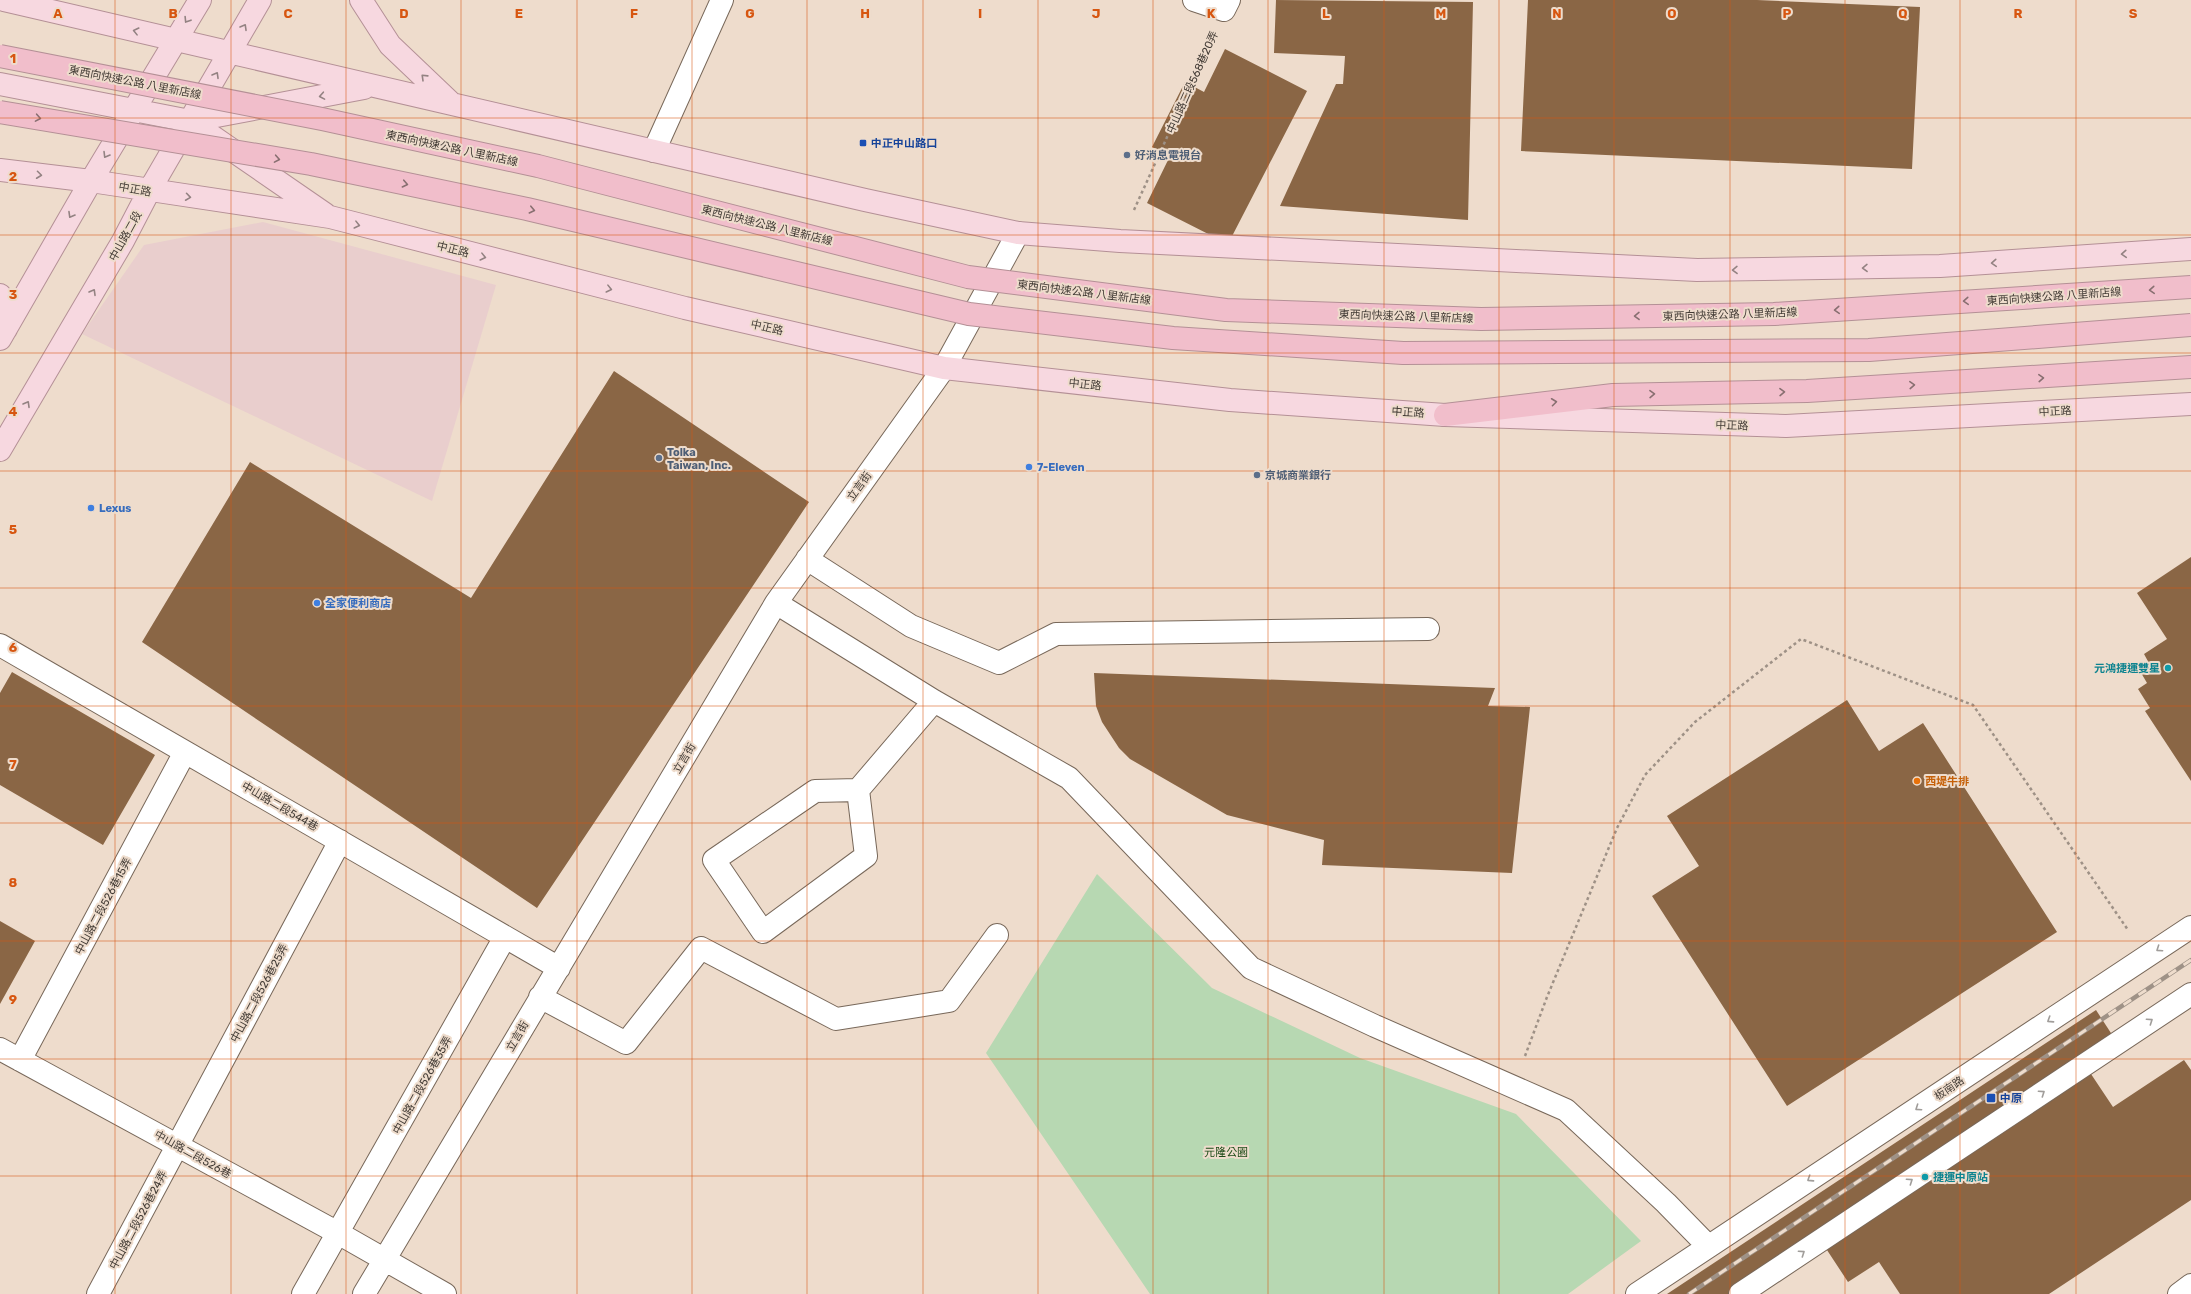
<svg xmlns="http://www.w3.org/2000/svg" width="2191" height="1294" font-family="Rubik,'Noto Sans TC',sans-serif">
<rect width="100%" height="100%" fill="#eedccc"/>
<path fill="#e9cecd" d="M263 222 496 285 432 501 82 334 144 245Z"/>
<path fill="#b7d8b2" d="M1097 874 1212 988 1360 1058 1516 1114 1641 1241 1568 1294H1150L986 1053Z"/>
<path fill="#8a6645" d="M1276 0 1473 2 1468 220 1280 206 1336 84H1343L1345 56 1274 53Z
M1528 0H1757L1920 7 1912 169 1521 151Z
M1225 49 1307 91 1228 244 1147 203 1170 156 1152 147 1185 82 1204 92Z
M614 371 809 502 537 908 142 642 250 462 471 598Z
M2191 557V781L2145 711 2150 708 2138 689 2147 683 2140 671 2150 665 2144 654 2167 639 2137 593Z
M12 672 155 755 103 845 0 785V693Z
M1094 673 1495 688 1488 706 1530 707 1512 873 1322 865 1324 840 1227 815 1130 759 1119 748 1102 722 1096 706Z
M1847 700 1879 751 1923 723 2057 932 1787 1106 1652 896 1699 866 1667 816Z
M0 921 35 941 0 1004Z
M2096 1010 2122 1050 2089 1071 2113 1107 2184 1060 2191 1070V1200L2049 1294H1900L1879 1262 1848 1282 1825 1247 1753 1294H1667Z"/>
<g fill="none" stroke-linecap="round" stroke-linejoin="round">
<g stroke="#78685a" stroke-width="24">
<path id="minor" d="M1194 0 1224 10 1229 0
M654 151 722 0
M807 559 911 626 999 663 1056 634 1428 629
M776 603 934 701 1069 778 1251 968 1375 1026 1566 1110 1666 1203 1708 1246
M0 645 559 968
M858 790 866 856 763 932 714 860 815 791 858 790 934 701
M540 997 626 1043 701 948 836 1019 949 1001 997 935
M0 1049 338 1233 445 1294
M20 1060 185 752
M98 1294 340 841
M303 1294 505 937
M364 1294 776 603 944 368 1018 233
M1637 1294 2191 927
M1740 1294 2191 994
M2179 1294 2191 1285"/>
</g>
<g stroke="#b49096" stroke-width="24">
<path id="major" d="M4 0 865 200 1018 233 1120 241 1697 270 1940 266 2191 249
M361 0 390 45 452 104
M0 84 190 121 364 88
M190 121 325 214
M0 170 91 181 330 217 685 308 944 368 1230 400 1445 415 1786 426 2191 404
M0 295 6 329
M0 339 91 181 200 0
M0 450 123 241 149 191 260 0"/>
</g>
<g stroke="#b49096" stroke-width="24">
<path id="highway" d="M1445 415 1613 395 1807 391 2191 367"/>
</g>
<path stroke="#9e9186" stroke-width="2.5" stroke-dasharray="3 3" stroke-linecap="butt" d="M1134 210 1211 40
M1525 1056 1547 997 1617 828 1645 775 1695 722 1801 639 1973 705 2128 930"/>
<use href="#minor" stroke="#fff" stroke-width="22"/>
<use href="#major" stroke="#f7d8e0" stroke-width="22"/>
<use href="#highway" stroke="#f1becb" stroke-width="22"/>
<g stroke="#9f9287" stroke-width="4.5">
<path id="rail" d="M1689 1294 2191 960"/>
</g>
<use href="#rail" stroke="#eedccc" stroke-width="3" stroke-dasharray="9" stroke-linecap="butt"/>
<g stroke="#b49096" stroke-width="24" stroke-linecap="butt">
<path id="highway-bridge" d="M0 56 322 119 538 166 968 277 1226 310 1481 319 1774 314 2191 287
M0 112 311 164 527 209 969 314 1173 338 1403 353 1869 350 2191 325"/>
</g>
<use href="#highway-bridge" stroke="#f1becb" stroke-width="22"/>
</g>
<defs><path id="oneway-chevron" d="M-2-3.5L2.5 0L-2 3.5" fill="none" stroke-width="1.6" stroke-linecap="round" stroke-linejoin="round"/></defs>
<g stroke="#938282">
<use href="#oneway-chevron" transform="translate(187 20) rotate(122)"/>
<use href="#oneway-chevron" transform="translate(244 27) rotate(-60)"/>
<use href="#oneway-chevron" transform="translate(136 31) rotate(-166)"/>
<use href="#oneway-chevron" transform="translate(216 75) rotate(-60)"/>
<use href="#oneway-chevron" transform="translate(424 77) rotate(-136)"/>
<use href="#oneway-chevron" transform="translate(322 96) rotate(170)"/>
<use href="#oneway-chevron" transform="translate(106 155) rotate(121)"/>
<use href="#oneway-chevron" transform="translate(39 175) rotate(7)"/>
<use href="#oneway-chevron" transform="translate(188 197) rotate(8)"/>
<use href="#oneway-chevron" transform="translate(71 215) rotate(120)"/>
<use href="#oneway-chevron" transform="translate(357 225) rotate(14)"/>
<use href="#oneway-chevron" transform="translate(2124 254) rotate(176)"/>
<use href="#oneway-chevron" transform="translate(483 257) rotate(14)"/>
<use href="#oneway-chevron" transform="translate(1994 263) rotate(176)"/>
<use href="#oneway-chevron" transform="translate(1865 268) rotate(179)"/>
<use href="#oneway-chevron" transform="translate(1735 270) rotate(179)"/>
<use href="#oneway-chevron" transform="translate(609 289) rotate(14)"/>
<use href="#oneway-chevron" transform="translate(93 292) rotate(-60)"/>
<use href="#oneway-chevron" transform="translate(27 404) rotate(-60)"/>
</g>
<g stroke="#886f71">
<use href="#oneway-chevron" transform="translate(38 118) rotate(10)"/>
<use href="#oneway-chevron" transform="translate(277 159) rotate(10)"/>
<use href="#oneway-chevron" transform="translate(405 184) rotate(12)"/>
<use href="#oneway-chevron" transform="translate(532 210) rotate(13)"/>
<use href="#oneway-chevron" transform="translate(2152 290) rotate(176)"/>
<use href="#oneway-chevron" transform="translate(1966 301) rotate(176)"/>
<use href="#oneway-chevron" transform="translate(1837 310) rotate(176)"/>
<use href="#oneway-chevron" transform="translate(1637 316) rotate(179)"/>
<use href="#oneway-chevron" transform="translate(2041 378) rotate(-3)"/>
<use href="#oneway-chevron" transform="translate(1912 385) rotate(-3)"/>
<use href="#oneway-chevron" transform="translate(1782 392) rotate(-1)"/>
<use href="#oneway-chevron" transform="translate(1652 394) rotate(-1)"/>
<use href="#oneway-chevron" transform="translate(1554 402) rotate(-7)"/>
</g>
<g stroke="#a09d9a">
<use href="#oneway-chevron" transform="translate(2159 949) rotate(146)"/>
<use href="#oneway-chevron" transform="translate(2050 1020) rotate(147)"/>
<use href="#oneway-chevron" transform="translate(2150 1021) rotate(-34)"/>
<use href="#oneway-chevron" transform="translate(2042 1093) rotate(-34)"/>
<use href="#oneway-chevron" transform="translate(1918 1108) rotate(146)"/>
<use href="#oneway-chevron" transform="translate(1810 1179) rotate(147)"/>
<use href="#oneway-chevron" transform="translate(1910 1181) rotate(-34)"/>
<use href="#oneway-chevron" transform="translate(1802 1253) rotate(-34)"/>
</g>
<path fill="none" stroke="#d75610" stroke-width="1" stroke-opacity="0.55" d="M115 0V1294M231 0V1294M346 0V1294M461 0V1294M577 0V1294M692 0V1294M807 0V1294M923 0V1294M1038 0V1294M1153 0V1294M1268 0V1294M1384 0V1294M1499 0V1294M1614 0V1294M1730 0V1294M1845 0V1294M1960 0V1294M2076 0V1294M0 118H2191M0 235H2191M0 353H2191M0 471H2191M0 588H2191M0 706H2191M0 823H2191M0 941H2191M0 1059H2191M0 1176H2191"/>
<g fill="#1a4fb4" stroke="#eedccc" stroke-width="1.5">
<rect x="859" y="139" width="8" height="8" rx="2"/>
<rect x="1986" y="1093" width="10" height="10" rx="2"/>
</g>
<g fill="#5c6f8a" stroke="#eedccc" stroke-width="1.5">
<circle cx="1127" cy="155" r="4"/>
<circle cx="659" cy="458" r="4"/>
<circle cx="1257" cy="475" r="4"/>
</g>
<g fill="#3f7fe0" stroke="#eedccc" stroke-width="1.5">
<circle cx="1029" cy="467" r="4"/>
<circle cx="91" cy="508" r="4"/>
<circle cx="317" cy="603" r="4"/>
</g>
<g fill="#0f9aa8" stroke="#eedccc" stroke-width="1.5">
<circle cx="2168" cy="668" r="4"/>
<circle cx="1925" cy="1177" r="4"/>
</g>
<circle fill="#e8710a" stroke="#eedccc" stroke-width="1.5" cx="1917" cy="781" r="4"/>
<g text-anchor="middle" stroke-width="4" stroke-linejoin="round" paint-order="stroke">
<g font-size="11" fill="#423b35" stroke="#eedccc">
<text transform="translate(135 82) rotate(11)" y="4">東西向快速公路 八里新店線</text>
<text transform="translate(1192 82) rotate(-66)" y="4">中山路二段568巷20弄</text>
<text transform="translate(452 148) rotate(12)" y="4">東西向快速公路 八里新店線</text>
<text transform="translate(135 189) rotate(10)" y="4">中正路</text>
<text transform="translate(767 225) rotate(14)" y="4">東西向快速公路 八里新店線</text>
<text transform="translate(125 236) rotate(-61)" y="4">中山路二段</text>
<text transform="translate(453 249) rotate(14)" y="4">中正路</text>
<text transform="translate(1084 292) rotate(7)" y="4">東西向快速公路 八里新店線</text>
<text transform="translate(2054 296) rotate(-4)" y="4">東西向快速公路 八里新店線</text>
<text transform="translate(1730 314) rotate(-2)" y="4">東西向快速公路 八里新店線</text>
<text transform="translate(1406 316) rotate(2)" y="4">東西向快速公路 八里新店線</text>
<text transform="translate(767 327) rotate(13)" y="4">中正路</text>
<text transform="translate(1085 384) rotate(6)" y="4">中正路</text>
<text transform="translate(2055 411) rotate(-3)" y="4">中正路</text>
<text transform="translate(1408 412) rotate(4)" y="4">中正路</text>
<text transform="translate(1732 425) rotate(2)" y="4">中正路</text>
<text transform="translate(859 486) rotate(-54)" y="4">立言街</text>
<text transform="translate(684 758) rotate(-59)" y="4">立言街</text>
<text transform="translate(280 806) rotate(30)" y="4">中山路二段544巷</text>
<text transform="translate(103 906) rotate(-62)" y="4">中山路二段526巷15弄</text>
<text transform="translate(259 993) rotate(-62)" y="4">中山路二段526巷25弄</text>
<text transform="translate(517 1036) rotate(-60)" y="4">立言街</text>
<text transform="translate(422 1085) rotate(-61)" y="4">中山路二段526巷35弄</text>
<text transform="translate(1949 1088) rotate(-34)" y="4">板南路</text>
<text transform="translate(193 1154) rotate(29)" y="4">中山路二段526巷</text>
<text transform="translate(138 1220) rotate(-62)" y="4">中山路二段526巷24弄</text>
</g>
<g font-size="11" font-weight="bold" fill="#164399" stroke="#eedccc" text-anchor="start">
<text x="871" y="147">中正中山路口</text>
<text x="2000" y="1102">中原</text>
</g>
<g font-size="11" font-weight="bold" fill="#4e5e75" stroke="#eedccc" text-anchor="start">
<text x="1135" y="159">好消息電視台</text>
<text x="667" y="456">Tolka<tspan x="667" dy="13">Taiwan, Inc.</tspan></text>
<text x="1265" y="479">京城商業銀行</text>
</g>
<g font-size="11" font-weight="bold" fill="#366cbe" stroke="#eedccc" text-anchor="start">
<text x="1037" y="471">7-Eleven</text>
<text x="99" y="512">Lexus</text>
<text x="325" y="607">全家便利商店</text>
</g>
<g font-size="11" font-weight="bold" fill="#0d838f" stroke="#eedccc" text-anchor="end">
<text x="2160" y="672">元鴻捷運雙星</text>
<text x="1933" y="1181" text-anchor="start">捷運中原站</text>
</g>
<g font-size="11" font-weight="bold" fill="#c56008" stroke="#eedccc" text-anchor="start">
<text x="1925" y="785">西堤牛排</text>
</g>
<g font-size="11" fill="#1b4a16" stroke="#eedccc">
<text x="1226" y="1156">元隆公園</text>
</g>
</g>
<g font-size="13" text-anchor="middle" font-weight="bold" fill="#d75610" stroke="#eedccc" stroke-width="4" stroke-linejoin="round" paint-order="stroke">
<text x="58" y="18">A</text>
<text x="173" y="18">B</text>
<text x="288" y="18">C</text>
<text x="404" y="18">D</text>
<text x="519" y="18">E</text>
<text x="634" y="18">F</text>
<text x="750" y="18">G</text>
<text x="865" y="18">H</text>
<text x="980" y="18">I</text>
<text x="1096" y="18">J</text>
<text x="1211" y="18">K</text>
<text x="1326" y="18">L</text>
<text x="1441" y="18">M</text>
<text x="1557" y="18">N</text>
<text x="1672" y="18">O</text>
<text x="1787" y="18">P</text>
<text x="1903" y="18">Q</text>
<text x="2018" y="18">R</text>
<text x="2133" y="18">S</text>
<text x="13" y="63">1</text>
<text x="13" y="181">2</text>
<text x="13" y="299">3</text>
<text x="13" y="416">4</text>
<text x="13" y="534">5</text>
<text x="13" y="652">6</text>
<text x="13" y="769">7</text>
<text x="13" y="887">8</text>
<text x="13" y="1004">9</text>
</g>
</svg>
